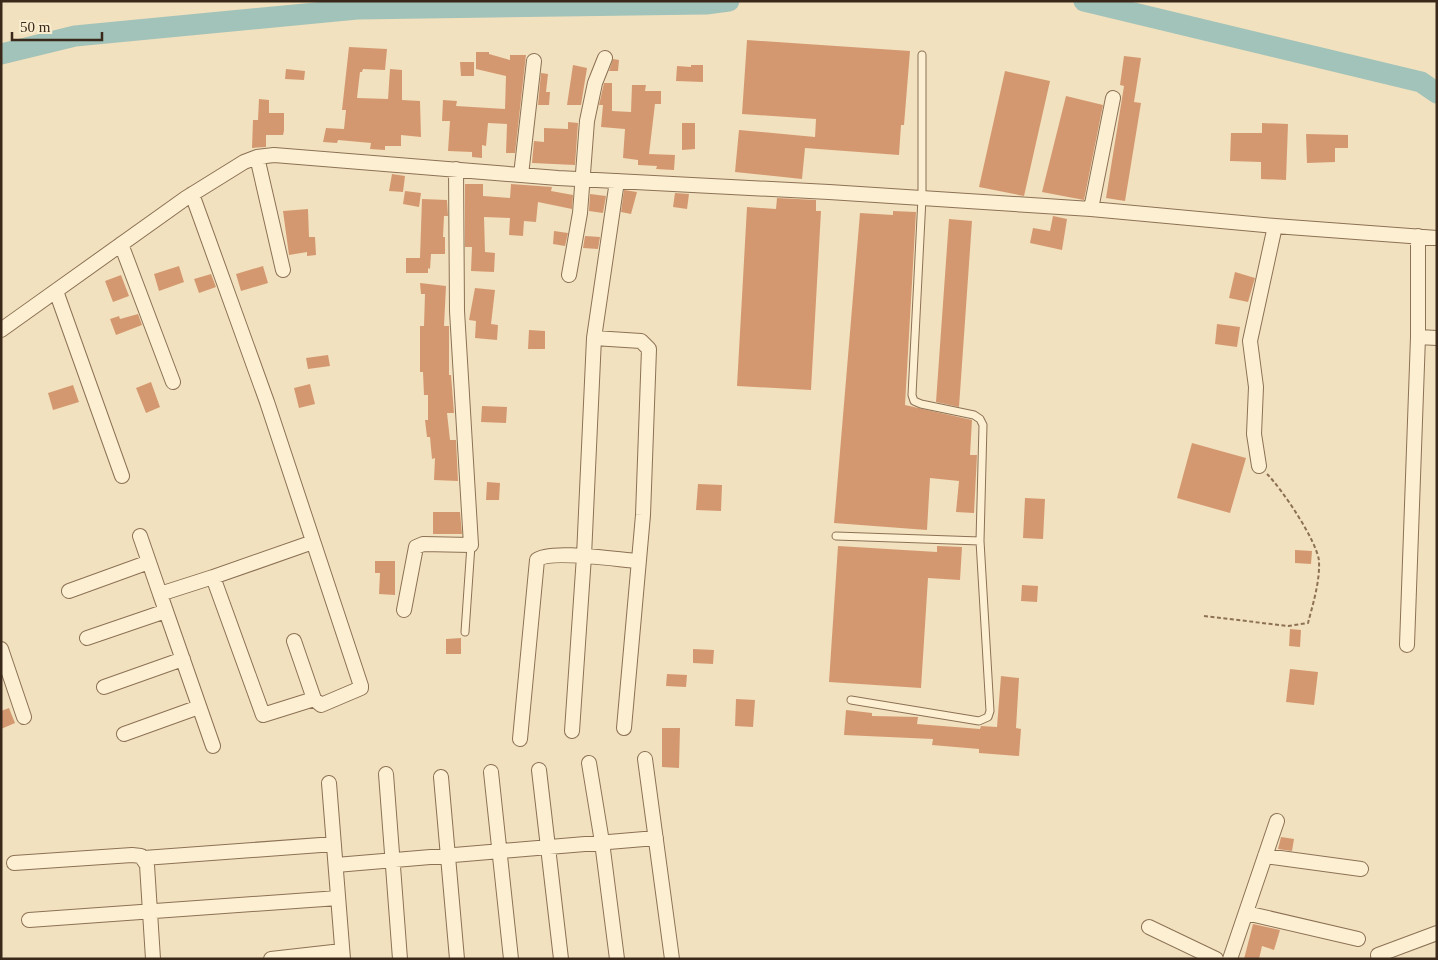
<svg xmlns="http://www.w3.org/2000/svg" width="1438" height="960" font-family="Georgia,serif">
<rect width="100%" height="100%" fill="#f2e1be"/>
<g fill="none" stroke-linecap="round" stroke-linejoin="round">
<path stroke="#a2c3b9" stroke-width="21" d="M1084 1 1421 82 1437 93
M1 54 75 36 357 9 706 4 729 1"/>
</g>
<path fill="#d49870" d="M747 40 910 51 904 125H901L899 155 805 148 802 179 735 172 739 130 815 137 816 119 742 114Z
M349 47 387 49 385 70 363 69 362 72H360L357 98 388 99 390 69 402 70V100L420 101 421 137 401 135V146H385V150L370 149 371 143 338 140 337 143 323 142 326 128 344 129 346 110H342Z
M476 52H489V54L510 60V55H526L515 153H506L507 124 488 123 486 146 482 145V158L472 157V152L448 151 450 121H442L443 100 457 101 456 106 505 109 506 76 476 69Z
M1124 56 1141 58 1134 102 1141 103 1125 201 1106 198 1124 86 1120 85Z
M613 59 619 60 618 71H609Z
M460 62H474V76H461Z
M573 65 587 68 581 105H567Z
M691 65H703V82L676 81 677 66 691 67Z
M286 69 305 71 304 80 285 79Z
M1005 71 1050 81 1024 196 979 187Z
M541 73 548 74 546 92H550L549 105H538Z
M604 83H612V111L631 112 632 85H646L645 91H661V104H655L649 154 675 155 674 170 656 169 657 166 638 165V160L623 158 625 129 601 127 603 105H599Z
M1066 96 1103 105 1084 200 1042 192Z
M259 99 269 100V113H284V131L283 135H266V147L252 148 253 120H258Z
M568 122 578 123 575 165 532 163 534 141 544 142V128L568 129Z
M682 123H695V149L682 150Z
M1262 123 1288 124 1286 180 1261 179V162L1230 161 1231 133H1262Z
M1306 134 1348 135V148H1335V162L1307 163Z
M392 174 405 176 403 192 389 191Z
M465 184H483V196L510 198 511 184 552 187 551 191 573 195 572 209 538 202 536 222 524 221 523 236 509 235 510 218 484 217 485 252 495 253 494 272 471 271 472 247H465Z
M624 190 637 192 631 214 621 212Z
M405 191 421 193 419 207 403 204Z
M675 193 689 194 687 209 673 207Z
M590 194 606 196 603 213 589 211Z
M777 198 816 200V211H821L811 390 737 386 747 207 776 209Z
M422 199 447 200 448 216H444L443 237H445V254H431L430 269 428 268V273H406V258H420Z
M308 209 309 237H315L316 255 307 256V252L289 255 283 211Z
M893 211 916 212 905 405 972 420 970 455H977L974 513 956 512 959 481 930 478 927 530 834 523 860 213 893 215Z
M1053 216 1067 219 1062 250 1030 243 1033 228 1050 231Z
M949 219 972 221 959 407 936 402Z
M554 231 568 233 565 246 553 244Z
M585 236 600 237 598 249 583 248Z
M179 266 184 282 159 291 154 274Z
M263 266 268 283 241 291 236 274Z
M1235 272 1255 278 1248 302 1229 298Z
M211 274 216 287 199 293 194 279Z
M121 275 129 296 113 302 105 281Z
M420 283 446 286 444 326H449V375H451L454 413H447L450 440H456L458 481 434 480 435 458 432 459 430 437H427L425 420H428V395H424L423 372H420V326H424L425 294H421Z
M475 288 495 290 491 324 498 325 497 340 475 338 476 321 469 320Z
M138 314 142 325 116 335 110 319 119 316 120 319Z
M1217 324 1240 327 1237 347 1215 344Z
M529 330 545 331V349H528Z
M328 355 330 366 308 369 306 358Z
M151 382 160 407 146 413 136 388Z
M310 384 315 404 299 408 294 388Z
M73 385 79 402 53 410 48 393Z
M482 406 507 407 506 423 481 422Z
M1192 443 1246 458 1230 513 1177 498Z
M487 482 500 483 499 500H486Z
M698 484 722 485 721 511 696 510Z
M1025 498 1045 499 1043 539 1023 538Z
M433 512H460L462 534H433Z
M838 546 937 552V546L962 547 960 580 928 578 921 688 829 682Z
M1295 550 1312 551 1311 564 1295 563Z
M375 561H395V595L379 594 380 573H375Z
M1022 585 1038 586 1037 602 1021 601Z
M1290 629 1301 630 1300 647 1289 646Z
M461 638V654H446V639Z
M693 649 714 650 713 664 693 663Z
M1290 669 1318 672 1314 705 1286 702Z
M667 674 687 675 686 687 666 686Z
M1001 676 1019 678 1016 728 1021 729 1019 756 979 753V749L932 745 933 739 844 735 846 710 872 713V716L918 717 917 724 980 729 981 726 997 727Z
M736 699 755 700 753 727 735 726Z
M9 708 15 723 1 729V711Z
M662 728H680L679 768 662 767Z
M1281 837 1294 839 1292 851 1278 849Z
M1253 924 1280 930 1274 950 1262 946 1259 959H1244Z"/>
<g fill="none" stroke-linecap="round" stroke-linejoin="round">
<g stroke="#8c7155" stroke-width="9">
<path id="lane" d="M836 536 980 541
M465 632 471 545
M851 700 979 721 988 717 990 711 980 541 983 425 980 419 974 415 921 404 914 401 912 395 922 198V55"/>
</g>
<g stroke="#8c7155" stroke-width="16">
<path id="street" d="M257 157 283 270
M521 175 534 61
M192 194 267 402 361 686V688L321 705 314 699 263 715 213 577 313 542
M1091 209 1113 98
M121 244 173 382
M569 275 580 213 587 121 595 83 605 58
M56 291 122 476
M1 330 186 198 244 162 257 157 274 155 558 178 829 192 1091 209 1275 226 1437 238
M1418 337 1437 338
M594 338 641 341 649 349 643 515 624 728
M1259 466 1254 434 1256 387 1250 341 1275 226
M140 536 160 594 213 577
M69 591 149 562
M160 594 213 746
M404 610 416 547 423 544 471 545 457 311 456 169
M87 638 166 611
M294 641 314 699
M1407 645 1418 337V236
M1 649 24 717
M104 687 183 659
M572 731 584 556 594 338 617 181
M124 734 199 707
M520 739 537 560C549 549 620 560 639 561
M645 759 672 959
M589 763 602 842 617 959
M539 770 561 959
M491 772 511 959
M386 774 400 959
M441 777 457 959
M329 783 343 959
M1265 856 1361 869
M144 858 334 844
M14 863 132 855 141 856 147 865 153 959
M336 865 656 838
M1246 913 1358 939
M29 920 338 898
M1149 927 1216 959
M1378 955 1437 933
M271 959 342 951
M1230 959 1277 821"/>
</g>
<path stroke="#8c7155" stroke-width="2" stroke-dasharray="4 2.5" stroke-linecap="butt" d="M1204 616 1288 626 1308 623C1313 604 1320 581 1319 561 1317 541 1282 489 1267 474"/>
<use href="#lane" stroke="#fcefd2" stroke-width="7"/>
<use href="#street" stroke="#fcefd2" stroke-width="14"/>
</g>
<rect width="1438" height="960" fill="none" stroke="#3a291b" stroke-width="5"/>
<path d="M12 32v8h90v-8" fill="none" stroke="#3a291b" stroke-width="2.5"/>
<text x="20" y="32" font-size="15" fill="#3a291b" stroke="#f8ecce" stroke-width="4" paint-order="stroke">50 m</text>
</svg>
